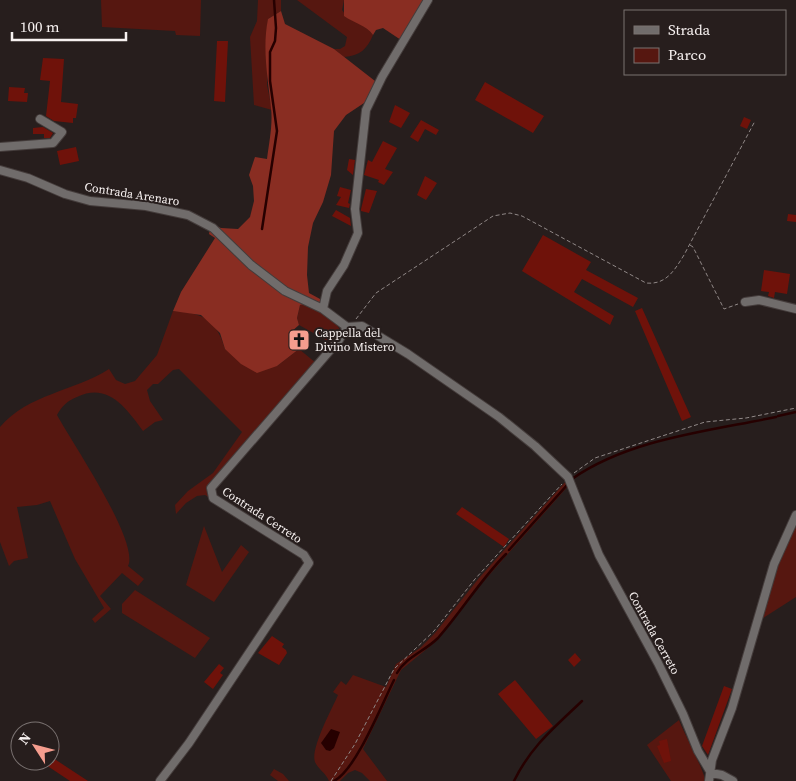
<svg xmlns="http://www.w3.org/2000/svg" width="796" height="781" font-family="'Source Serif 4',serif">
<rect width="100%" height="100%" fill="#271e1d"/>
<path fill="#561710" d="M101 0H201L200 36 176 35 175 31 102 27Z
M258 0H281V11L268 19 267 85 272 110 254 105 250 37 257 21Z
M297 0H344L342 10C352 24 364 22 373 35 367 49 360 56 344 57L334 49H340L345 46 347 37Z
M305 304C316 310 338 319 341 333L333 344 299 325 297 318 300 305Z
M173 311C203 313 216 319 225 349L277 366 299 349 316 363 219 476 210 498 205 495 197 496 186 503 176 514 175 505 188 491 213 473 242 432 179 369 173 370 158 384H153L147 390 150 401 163 420 155 422 143 431C126 408 108 382 77 397 67 401 62 406 57 415 71 441 140 542 128 566L144 579 138 586 122 573 100 596 111 609 95 623 92 619 104 608 75 559 50 501 37 505 17 507 28 558 14 561 9 566 0 542V427C28 394 75 391 109 369L116 380 125 384 135 381 157 355Z
M567 480 569 485 468 599 434 643 401 670 363 749 387 781H370L362 773 355 770 348 773 340 781H329C326 773 318 769 315 762 310 749 332 709 338 695L333 692 341 681 346 685 353 675 386 687 396 664 420 648 435 633 479 578Z
M796 519V597L760 620 779 556Z
M204 526 222 572 241 545 249 552 214 602 186 585Z
M135 590 210 638 195 658 122 613V604Z
M679 720C683 731 706 774 705 781H671L647 745Z
M274 769 283 774 289 781H278L270 775Z"/>
<path fill="#892d22" d="M344 0H425L401 40 383 28 376 30 373 35C366 25 354 23 344 16Z
M281 11 285 24 334 49 375 81 367 101 346 115 334 131 331 175 323 202 313 223 308 247 307 275 309 293 320 299 322 313 305 304 300 305 297 318 299 325 291 332 292 338 289 343 299 349 277 366 257 373 241 364 225 349 220 333 201 315 173 311 181 292 215 238 209 234 211 224 221 228 238 229 250 217 254 201 253 186 249 175 255 157 267 159C269 143 273 124 271 108 268 78 262 49 268 19Z"/>
<path fill="#260000" d="M331 729 340 732 334 748 330 751 326 750 321 743Z"/>
<g fill="none" stroke-linecap="round" stroke-linejoin="round">
<path stroke="#260000" stroke-width="2.5" d="M262 229 277 131 270 81V52L275 41 276 28 274 0
M778 416 796 412
M572 479C629 439 709 431 776 417
M509 550 568 484
M397 673C406 657 425 651 438 638 462 611 480 580 506 554
M334 781C356 770 382 704 394 680
M514 781C531 746 555 727 582 701"/>
</g>
<path fill="#6f120a" d="M217 41H228L225 102 214 101Z
M43 58 64 59 61 102 78 104 76 118H73V123L54 121 46 116 50 81 40 80Z
M485 82 544 116 533 133 475 100Z
M9 87 25 88 24 93H28L27 102 8 101Z
M395 105 410 113 401 128 389 122Z
M744 117 751 120 747 129 740 126Z
M421 120 439 130 436 135 425 129 418 142 410 137Z
M43 127 53 133 50 138H44V134H33V128Z
M383 141 397 148 385 169 393 172 384 185 378 182 379 180 364 175 368 160 372 162Z
M76 147 79 161 60 165 57 151Z
M349 159 355 160 353 175 347 170Z
M425 176 437 183 426 200 417 195Z
M340 187 351 190 348 203 350 204 349 208 336 205 341 197 337 196Z
M366 189 377 191 369 213 361 211V209Z
M336 210 350 218 351 226 332 216Z
M788 214 796 215V222L787 221Z
M543 235 591 262 586 270 638 298 633 307 582 279 574 292 614 316 610 325 522 271Z
M764 270 790 274 787 294 775 292 774 298 768 296 769 292 761 291Z
M642 308 691 417 682 421 635 311Z
M462 507 509 539 504 547 456 514Z
M272 636 284 644 282 647 286 650 287 653 279 665 258 653Z
M575 653 581 660 574 667 568 660Z
M219 664 224 668 220 673 223 675 213 689 204 682Z
M515 680 553 726 536 739 498 694Z
M724 686 732 689 708 755 702 746Z
M667 739 671 761 664 763 657 746 660 745 659 741Z
M50 742 60 749 53 758 88 781H70L40 761H50Z"/>
<g fill="none" stroke-linecap="round" stroke-linejoin="round">
<g stroke="#443c3b" stroke-width="10">
<path id="minor" d="M0 147 53 143 62 132 40 119
M0 170 28 178 65 194 90 201 146 206 188 215 213 228 251 265 285 291 323 309
M745 302 759 300 796 309
M347 327 362 326 408 354 499 417 535 446 568 477 599 555 658 663 683 714 698 751 711 773 722 775 733 781
M160 781 189 743 309 563 304 555 213 498 211 488 339 340 347 327 323 309 327 291 344 265 358 233 355 209 366 110 382 77 428 0
M709 781 712 760 732 708 774 564 796 515"/>
</g>
<path stroke="#908887" stroke-width="1" stroke-dasharray="4 2.5" stroke-linecap="butt" d="M690 245 693 247 724 309 738 304
M356 319 376 293 493 216 510 213 522 216 646 283C666 285 674 271 684 255L755 121
M574 473 595 458 705 422 746 418 796 408
M331 781 355 744 394 669 434 631 475 579 562 484"/>
<use href="#minor" stroke="#706c6b" stroke-width="8"/>
</g>
<defs>
<g id="church-square" transform="scale(1.125)"><rect x="-9" y="-9" width="18" height="18" rx="4" fill="#f59d8e" stroke="#271e1d"/><path d="M-1.2-6h2.4v3.5h3.3v2.4h-3.3V6h-2.4V-.1h-3.3v-2.4h3.3Z" fill="#111"/></g>
</defs>
<g fill-rule="evenodd">
<use href="#church-square" x="299" y="340"/>
</g>
<g text-anchor="middle" stroke-width="4" stroke-linejoin="round" paint-order="stroke">
<g font-size="12" fill="#f7f1f0" stroke="#271e1d">
<text transform="translate(132 194) rotate(9)" y="4">Contrada Arenaro</text>
<text transform="translate(262 515) rotate(33)" y="4">Contrada Cerreto</text>
<text transform="translate(654 633) rotate(61)" y="4">Contrada Cerreto</text>
</g>
<g font-size="12" fill="#f7f1f0" stroke="#271e1d" text-anchor="start">
<text x="315" y="337">Cappella del<tspan x="315" dy="14">Divino Mistero</tspan></text>
</g>
</g>
<rect x="624" y="10" width="162" height="65" fill="#271e1d" stroke="#7a7271"/>
<rect x="634" y="26" width="25" height="8" fill="#706c6b" stroke="#7a7271"/>
<text x="668" y="35" font-size="15" fill="#f7f1f0">Strada</text>
<rect x="634" y="48" width="25" height="15" fill="#561710" stroke="#7a7271"/>
<text x="668" y="60" font-size="15" fill="#f7f1f0">Parco</text>
<g transform="translate(35 746) rotate(306)"><circle r="24" fill="#271e1d" stroke="#7a7271"/>
<path d="M0-4L9 19L0 12L-9 19Z" fill="#f59d8e"/>
<text y="-8" font-size="14" font-weight="bold" text-anchor="middle" fill="#f7f1f0">N</text>
</g>
<path d="M12 32v8h114v-8" fill="none" stroke="#f7f1f0" stroke-width="2.5"/>
<text x="20" y="32" font-size="15" fill="#f7f1f0" stroke="#271e1d" stroke-width="4" paint-order="stroke">100 m</text>
</svg>
